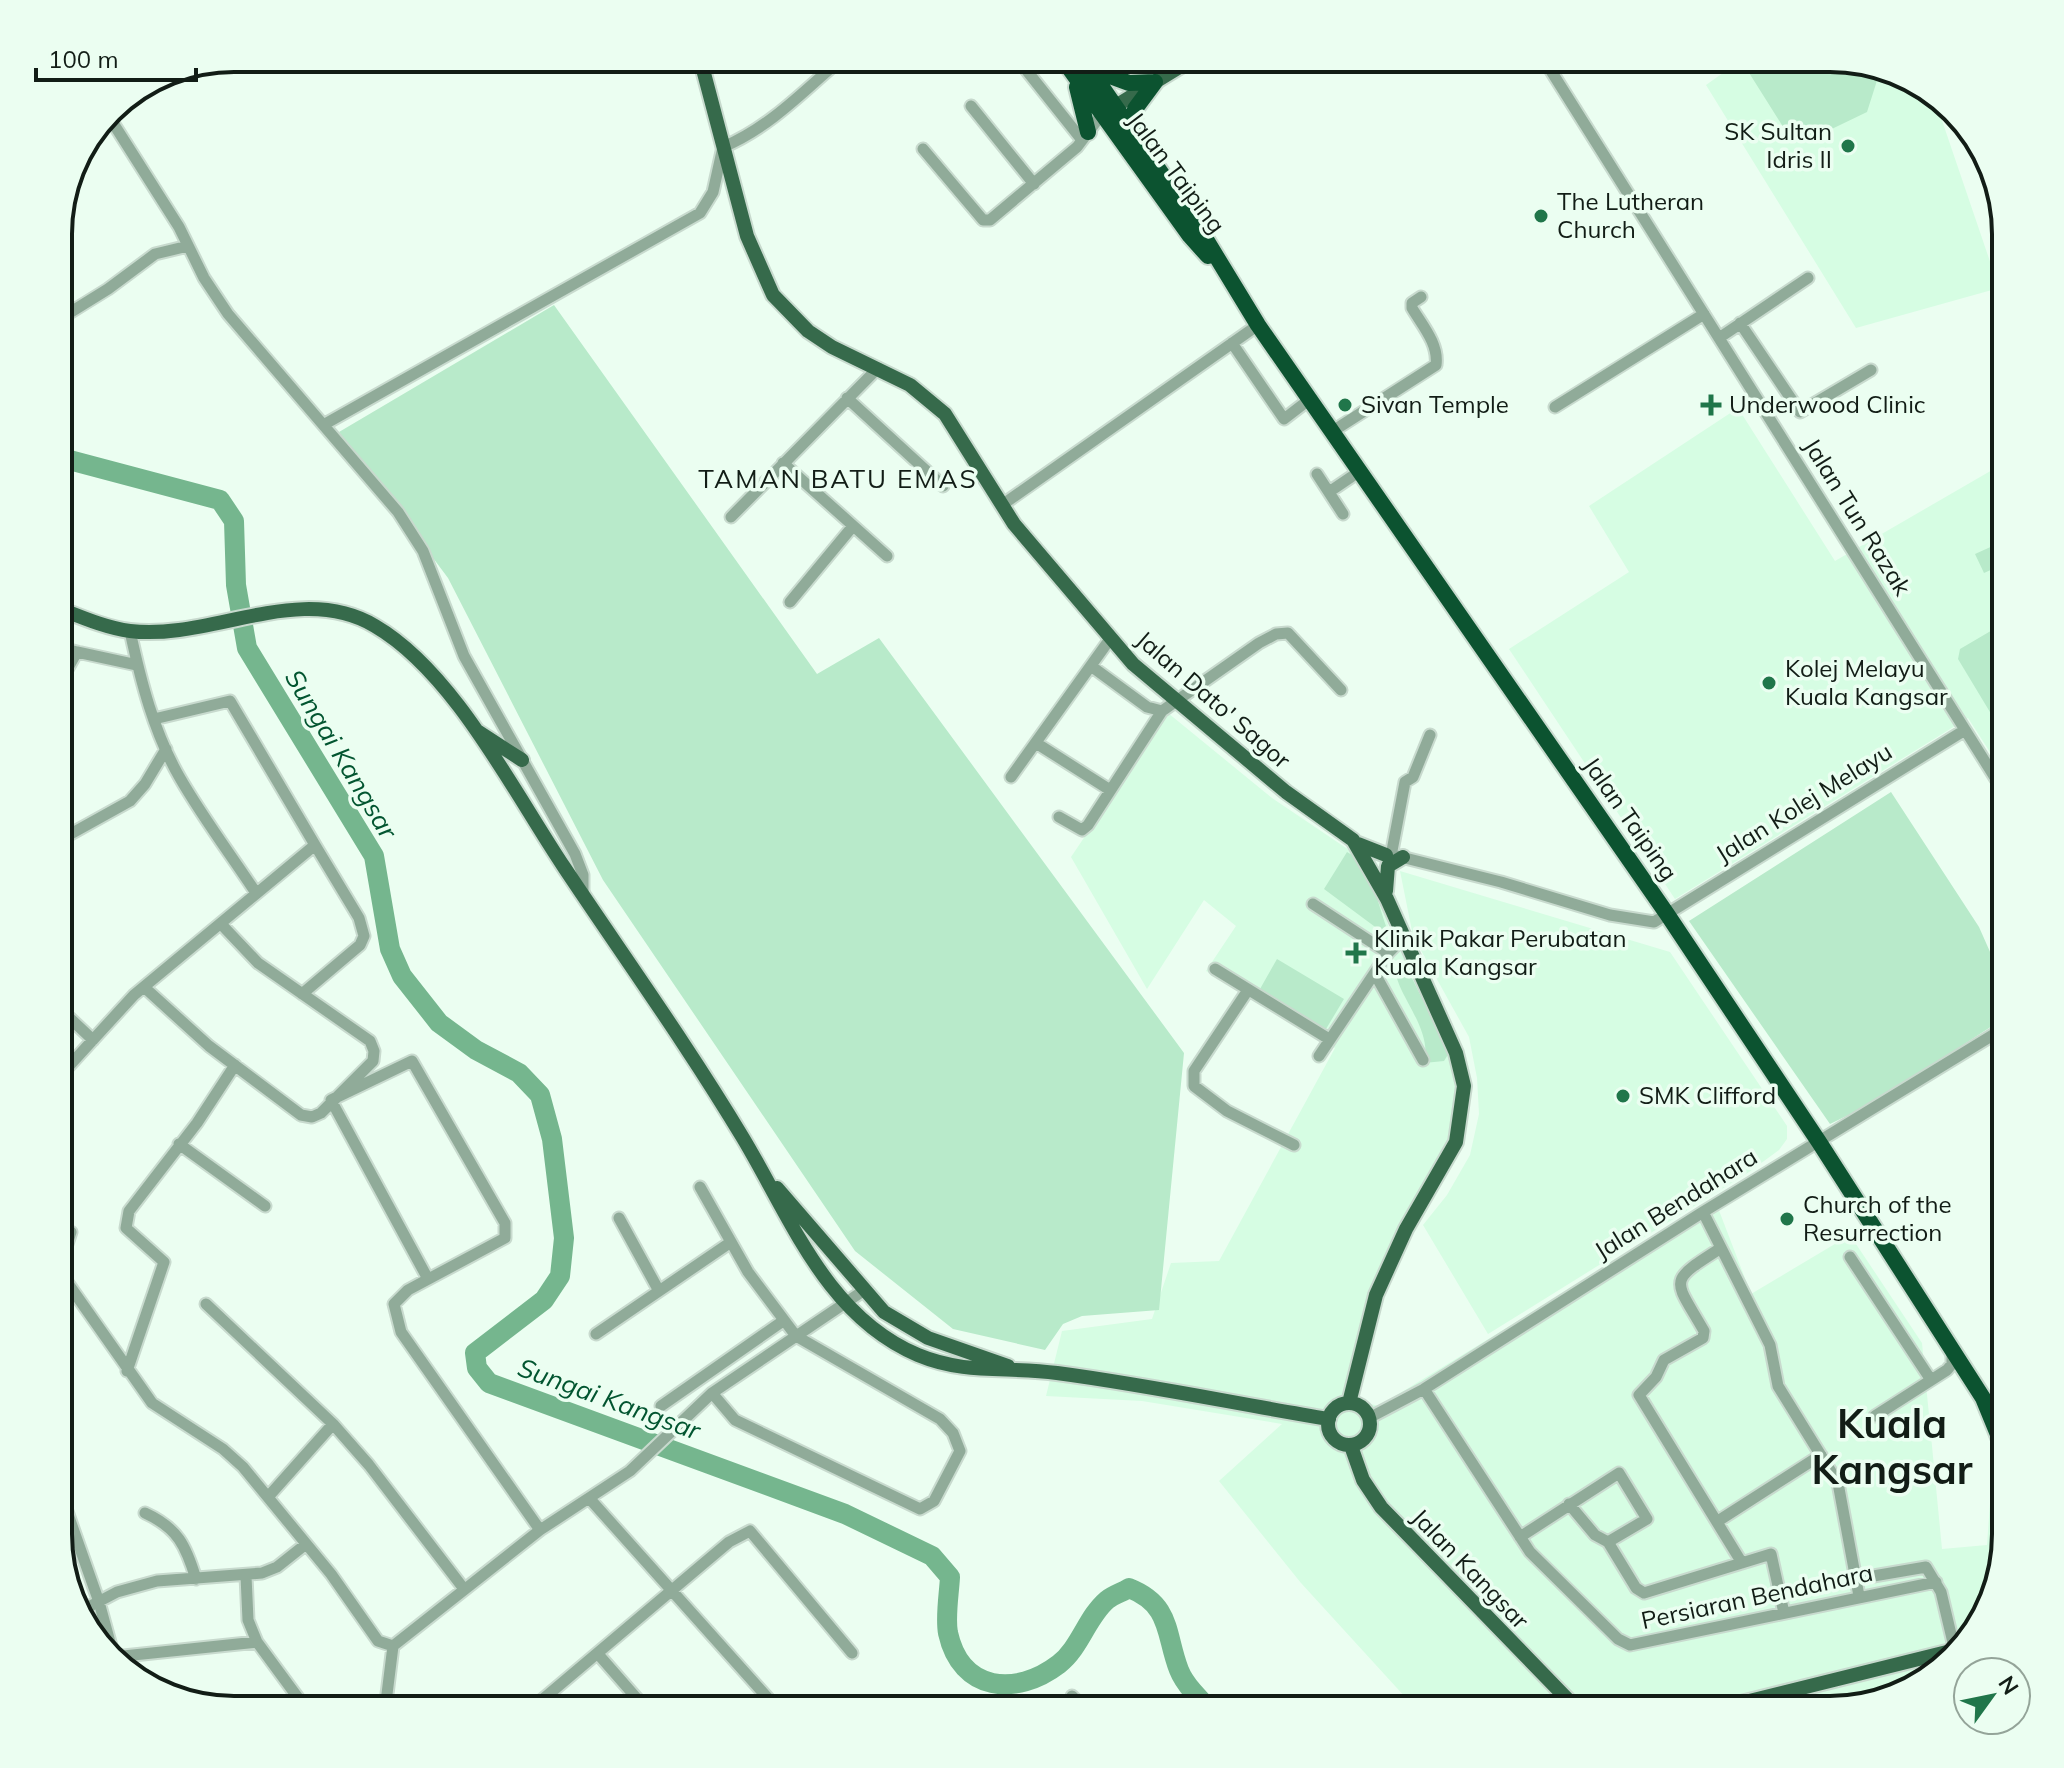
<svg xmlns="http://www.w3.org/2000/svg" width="2064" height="1768" font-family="Mulish,sans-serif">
<rect width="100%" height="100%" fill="#ebfef1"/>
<path fill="#d6fde3" d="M1099 58H1156L1134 71Z
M1744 58H1830L1897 71 1933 94 1999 288 1856 328 1706 85Z
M1738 408 1835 561 2006 462V777L1968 718 1675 899 1509 649 1629 572 1589 506Z
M1168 713 1272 798 1355 854 1375 884 1390 931 1452 1053 1457 1108 1452 1135 1363 1311 1345 1398 1379 1406 1715 1200 1751 1294 1850 1235 1922 1343 1942 1549 1987 1545 1994 1448 2006 1441V1534L1993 1601 1962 1650 1898 1696 1830 1710H1417L1301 1583 1219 1481 1282 1424 1142 1401 1046 1396 1062 1331 1152 1319 1171 1263 1219 1261 1335 1048 1206 971 1236 926 1204 900 1147 989 1071 857Z
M1400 871 1670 952 1787 1126V1139L1779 1150 1749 1172 1488 1334 1423 1225 1447 1195 1470 1155 1479 1114 1477 1078 1469 1037 1413 936Z"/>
<path fill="#b8eaca" d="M1762 58H1830L1881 68 1867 112 1811 139 1803 132 1787 133 1746 68Z
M554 305 817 674 879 638 1184 1053 1159 1310 1082 1316 1063 1324 1045 1350 953 1329 855 1251 603 880 448 578 339 432Z
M2006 540V563L1984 573 1975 554Z
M2006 622V762L1995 744 2005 737 1958 659 1960 649Z
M1891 792 1979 927 2006 988V1017L1875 1102 1830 1124 1689 921Z
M1347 852C1370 864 1378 903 1386 926L1382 932 1324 889Z
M1277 959 1344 999 1326 1029 1260 989Z
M1401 963 1405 964 1449 1053 1444 1061 1424 1063C1434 1028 1392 990 1396 967Z"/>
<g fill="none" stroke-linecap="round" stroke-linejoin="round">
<path stroke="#75b68e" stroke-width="20" d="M58 457 220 500 234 521 236 585 247 648 374 856 390 949 402 976 439 1023 476 1050 519 1073 540 1095 552 1139 564 1238 560 1276 544 1300 475 1353 477 1368 489 1383 845 1514 932 1556 950 1577C949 1595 945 1617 948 1633 961 1692 1016 1697 1059 1664 1080 1648 1087 1617 1107 1600 1113 1595 1123 1592 1129 1588 1172 1605 1165 1634 1179 1670 1184 1683 1200 1701 1211 1710"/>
<g stroke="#c8dace" stroke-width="15">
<path id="minor" d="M1543 58 2006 795
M1019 61 1082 140
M971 106 1034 184
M108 115 179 227 204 278 228 314 398 512 423 551 464 656 575 854 583 875V895
M923 149 983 220H990L1077 147 1102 114
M58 320 108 289 155 254 188 246
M1740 323 1800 412 1871 370
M1719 338 1808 278
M1232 343 1284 419 1310 399
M58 356 65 371
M847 398 943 486
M1555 407 1704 314
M325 424 700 213 713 192 723 147C769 128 805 90 842 58
M1333 431 1436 365C1439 344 1422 325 1412 308V303L1421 297
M783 463 887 556
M1317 474 1343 514
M1329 492 1360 471
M1002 505 1258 325
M731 517 878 368
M790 602 853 526
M130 631C141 682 154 733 180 778 203 818 231 855 256 893
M77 652 137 665
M1091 666 1147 707 1162 711 1259 643 1276 634 1288 633 1341 690
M58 685 77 652 58 647
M1036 743 1110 790
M1011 777 1110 639
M1059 817 1082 830 1088 825 1162 711
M58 841 130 801 145 784 166 749
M1391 856 1405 782 1413 777 1430 735
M1397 856 1501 882 1610 915 1654 922 1965 730
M1313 904 1388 953
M1215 969 1329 1039
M1375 974 1423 1060
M144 987 209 1046 301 1115 312 1117 321 1113 373 1061 374 1051 370 1041 258 963 221 924
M1248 990 1194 1071V1086L1227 1111 1294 1145
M302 994 360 945 364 936 359 918 315 845
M58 1007 93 1040
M1319 1056 1388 953 1404 937
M58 1078 134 995 315 845 230 701 154 719
M179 1144 265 1206
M58 1162H66
M700 1187 748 1272 796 1336 940 1419 953 1433 960 1451 934 1501 920 1509 735 1420 712 1393
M1703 1212 1770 1345 1778 1386 1838 1483 1859 1596
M619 1218 659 1291
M71 1232 63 1256 62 1275 152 1403 223 1449 243 1467 331 1574 378 1641 393 1646 540 1530 630 1471 712 1393 863 1291
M1721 1248C1666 1283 1674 1278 1704 1331L1703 1338 1664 1360 1656 1377 1639 1395 1742 1563
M1850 1257 1931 1380
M428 1279 331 1100 412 1061 505 1223V1238L408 1290 394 1304 401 1332 540 1530
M206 1304 333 1424 369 1465 464 1589
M596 1334 731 1242
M127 1371 164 1262 126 1228 129 1211 197 1123 235 1065
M1424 1389 1530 1552 1618 1639 1630 1645 1936 1582
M661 1406 783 1321
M1875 1416 1947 1370 1952 1364V1352
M1369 1418 1424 1389 1703 1212 2006 1027
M58 1486 99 1602 114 1657 257 1642
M268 1497 333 1424
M589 1498 774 1705
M145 1513C178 1528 186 1546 196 1579
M1718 1521 1821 1455
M1520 1537 1619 1473 1647 1519 1608 1542 1595 1535 1569 1504
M1608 1542 1636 1588 1644 1593 1771 1554 1784 1613
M246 1576 248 1620 257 1642 307 1710
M1856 1579 1926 1567 1941 1592 1955 1651
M77 1613 117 1592 157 1581 262 1573 277 1567 306 1544
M598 1654 647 1710
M1072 1696 1086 1710
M385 1710 393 1646
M530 1710 729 1542 750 1531 852 1653"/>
</g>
<g stroke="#c8dace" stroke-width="18">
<path id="major" d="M700 58 747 236 773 295 808 331 832 347 910 385 945 414 1014 524 1133 664 1286 792 1353 840 1387 899 1456 1053 1464 1086 1456 1142 1406 1229 1376 1295 1349 1403
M1106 112 1194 58
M58 608C81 617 106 628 130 631 210 641 300 581 375 626 454 672 513 791 564 867 624 957 688 1046 743 1138 791 1218 826 1316 918 1355 966 1375 1007 1366 1057 1373 1148 1385 1238 1404 1329 1419
M477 731 522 760
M1358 844 1386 855
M1386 891 1388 866 1403 857
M777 1188 884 1312 928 1338 1008 1366
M1328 1424a21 21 0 1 1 42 0a21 21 0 1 1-42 0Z
M1351 1446 1363 1480 1381 1507 1578 1710
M1713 1710 1963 1648"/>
</g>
<g stroke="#c8dace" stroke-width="20">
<path id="highway" d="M1062 58 1190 236 1208 256
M1082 58 1199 228 1258 325 1667 914 1819 1142 1983 1398 2006 1454
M1091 69 1129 83 1155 82
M1077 87 1088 132
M1133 133 1135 109 1155 82"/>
</g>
<use href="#minor" stroke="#90ab99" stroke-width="11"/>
<use href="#major" stroke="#366a4b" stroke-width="14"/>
<use href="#highway" stroke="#0c5330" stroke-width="16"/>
</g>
<g fill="#20764a" stroke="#ebfef1" stroke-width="3">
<circle cx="1848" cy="146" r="8"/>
<circle cx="1541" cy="216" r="8"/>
<circle cx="1345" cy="405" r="8"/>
<path d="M1707 393h8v8h8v8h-8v8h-8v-8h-8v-8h8z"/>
<circle cx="1769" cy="683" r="8"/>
<path d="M1352 941h8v8h8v8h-8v8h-8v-8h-8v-8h8z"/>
<circle cx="1623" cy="1096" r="8"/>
<circle cx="1787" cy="1219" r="8"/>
</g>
<g text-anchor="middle" stroke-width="7" stroke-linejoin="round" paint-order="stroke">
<g font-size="24" fill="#121d16" stroke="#ebfef1" text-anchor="start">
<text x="1832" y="140" text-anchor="end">SK Sultan<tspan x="1832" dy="28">Idris II</tspan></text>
<text x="1557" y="210">The Lutheran<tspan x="1557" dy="28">Church</tspan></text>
<text x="1361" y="413">Sivan Temple</text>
<text x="1729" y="413">Underwood Clinic</text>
<text x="1785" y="677">Kolej Melayu<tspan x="1785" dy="28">Kuala Kangsar</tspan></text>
<text x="1374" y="947">Klinik Pakar Perubatan<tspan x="1374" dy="28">Kuala Kangsar</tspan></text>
<text x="1639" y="1104">SMK Clifford</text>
<text x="1803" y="1213">Church of the<tspan x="1803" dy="28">Resurrection</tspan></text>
</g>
<g font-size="24" fill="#121d16" stroke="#ebfef1">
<text transform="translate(1176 173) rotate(53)" y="8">Jalan Taiping</text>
<text transform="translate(1857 517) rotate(58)" y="8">Jalan Tun Razak</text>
<text transform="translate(1213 700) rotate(41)" y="8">Jalan Dato' Sagor</text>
<text transform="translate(1804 803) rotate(-32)" y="8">Jalan Kolej Melayu</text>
<text transform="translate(1630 819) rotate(55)" y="8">Jalan Taiping</text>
<text transform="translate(1676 1204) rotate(-32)" y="8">Jalan Bendahara</text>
<text transform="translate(1470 1569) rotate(46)" y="8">Jalan Kangsar</text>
<text transform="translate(1757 1597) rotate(-12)" y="8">Persiaran Bendahara</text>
</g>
<g font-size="26" letter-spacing="2" fill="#121d16" stroke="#ebfef1">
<text x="838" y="488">TAMAN BATU EMAS</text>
</g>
<g font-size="26" font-style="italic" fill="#025530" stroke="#ebfef1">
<text transform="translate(341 754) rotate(59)" y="9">Sungai Kangsar</text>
<text transform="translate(609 1399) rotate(20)" y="9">Sungai Kangsar</text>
</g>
<g font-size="40" font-weight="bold" fill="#121d16" stroke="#ebfef1">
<text x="1892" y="1438">Kuala<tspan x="1892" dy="46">Kangsar</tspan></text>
</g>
</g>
<path d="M0 0H2064V1768H0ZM234 72H1830A162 162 0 0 1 1992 234V1534A162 162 0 0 1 1830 1696H234A162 162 0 0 1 72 1534V234A162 162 0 0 1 234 72Z" fill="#ebfef1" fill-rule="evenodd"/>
<path fill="none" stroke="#121d16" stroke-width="4" d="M234 72H1830A162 162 0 0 1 1992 234V1534A162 162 0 0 1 1830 1696H234A162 162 0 0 1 72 1534V234A162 162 0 0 1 234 72Z"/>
<g transform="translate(1992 1696) rotate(57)"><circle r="38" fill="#ebfef1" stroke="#94a499" stroke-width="2"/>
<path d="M0-6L14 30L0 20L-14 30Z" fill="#20764a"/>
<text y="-12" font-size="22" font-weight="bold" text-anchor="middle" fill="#121d16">N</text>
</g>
<path d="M36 68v12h160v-12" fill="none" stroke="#121d16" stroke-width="4"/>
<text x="48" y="68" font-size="24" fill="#121d16" stroke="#ebfef1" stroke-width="6" paint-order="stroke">100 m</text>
</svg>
